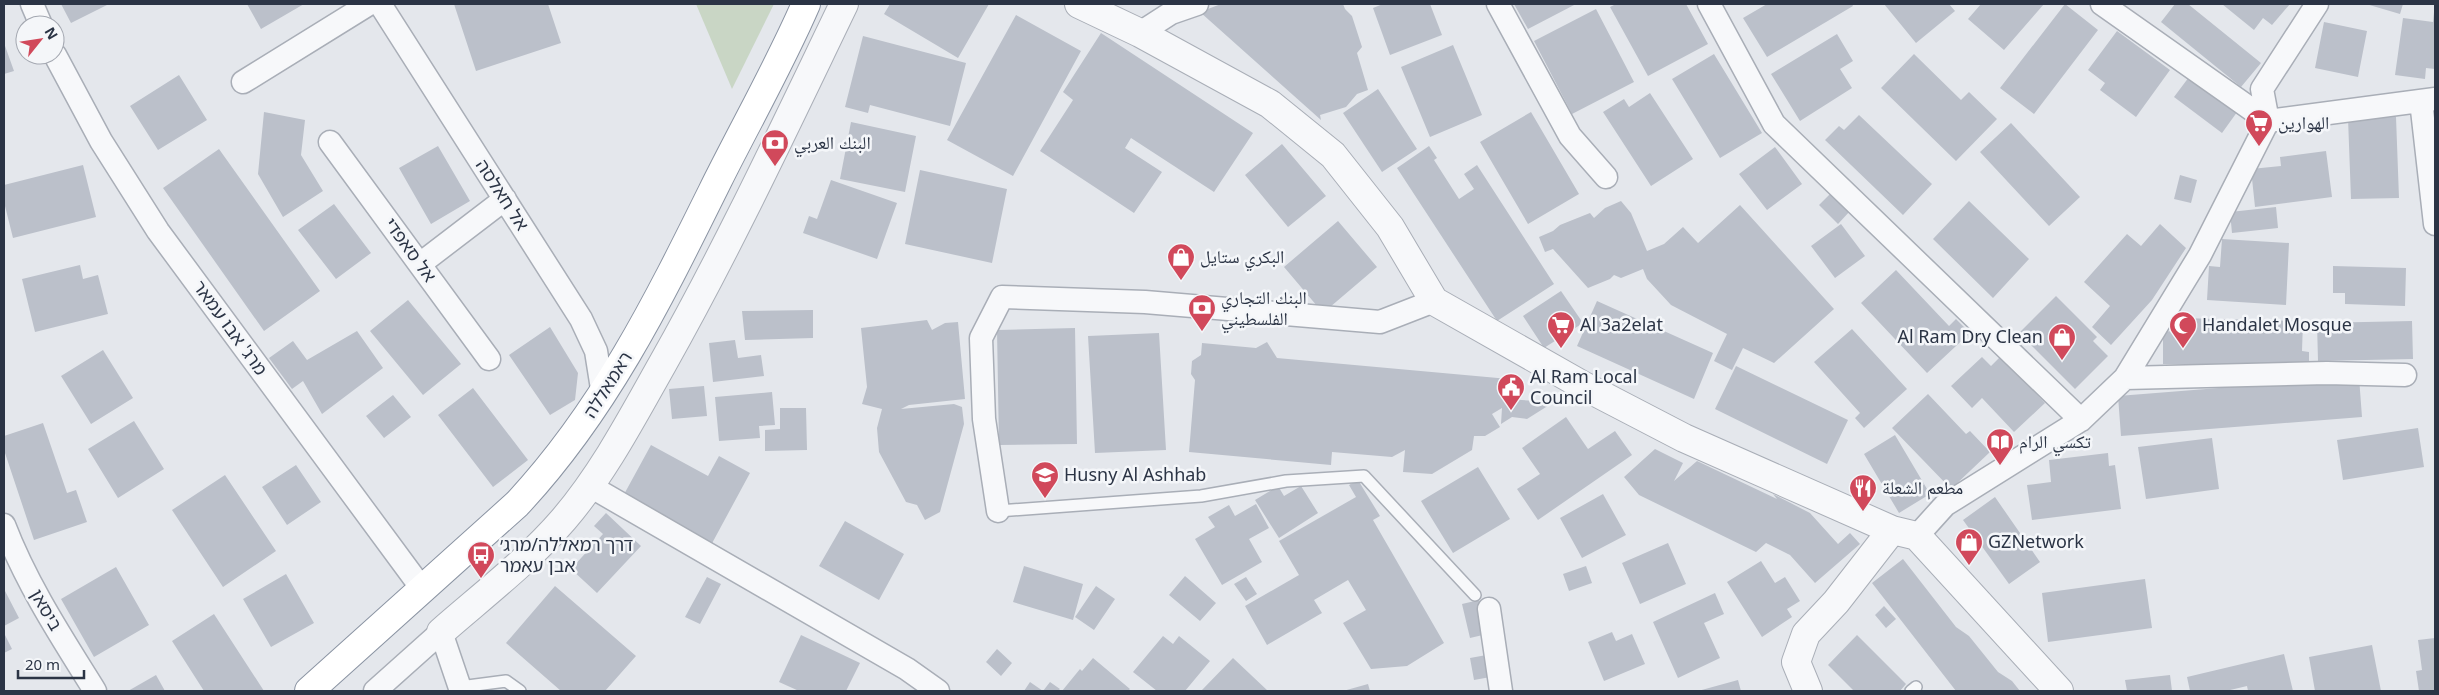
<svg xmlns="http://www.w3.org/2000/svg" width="2439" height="695" font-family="'Noto Sans','Noto Naskh Arabic','Noto Sans Hebrew',sans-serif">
<rect width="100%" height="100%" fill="#e4e7ec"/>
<path fill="#c9d6c5" d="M696 4H774L732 89Z"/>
<path fill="#bbc0ca" d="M61 4H109L71 23Z
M247 4H304L261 29Z
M454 4H548L561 43 476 71Z
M890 4H989L958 58 884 14Z
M1221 4H1343L1345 9 1352 16 1362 47 1357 53 1368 90 1357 94 1346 107 1320 115 1321 120 1200 12Z
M1383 4H1430L1442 35 1390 55 1373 8Z
M1514 4H1576L1528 29Z
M1616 4H1686L1708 44 1648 76 1610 7Z
M1767 4H1852L1853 6 1767 57 1743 18Z
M1884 4H1949L1955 11 1916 43Z
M1981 4H2044L2004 50 1968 19Z
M2065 4 2098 30 2034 114 2000 88Z
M2175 4H2188L2261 63 2241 87 2161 22Z
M2222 4H2290L2272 25 2263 18 2254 30Z
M2366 4H2403L2400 14Z
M1596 9 1634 82 1572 114 1534 41Z
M2434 12 2435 69 2426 68 2425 79 2395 75 2403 18 2433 22Z
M1016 15 1081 51 1013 176 947 140Z
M2324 22 2367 31 2358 77 2315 68Z
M2117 31 2170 70 2136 117 2100 90 2105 83 2088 70Z
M1101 33 1253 133 1214 192 1131 138 1125 148 1162 172 1134 213 1040 151 1073 100 1063 92Z
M1837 34 1853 61 1840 69 1852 88 1800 121 1771 74Z
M863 36 966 63 950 126 870 105 868 113 845 107Z
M4 43 14 71 4 74Z
M1453 45 1482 115 1430 137 1401 67Z
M1714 54 1762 133 1720 158 1672 79Z
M1914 54 1961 100 1969 92 1997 119 1956 161 1881 88Z
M2192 73 2240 108 2222 133 2174 97Z
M179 75 207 120 158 150 130 106Z
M1378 89 1417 149 1382 172 1343 113Z
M1650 93 1693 159 1651 186 1603 112 1624 99 1629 107Z
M264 112 305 120 301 155 323 191 283 217 258 174Z
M1531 112 1579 194 1528 224 1480 142Z
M1859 115 1932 184 1903 215 1825 140 1839 126 1844 130Z
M2396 117 2399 198 2351 199 2348 118Z
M851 122 916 136 905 192 840 179Z
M2011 123 2080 197 2049 226 1980 152Z
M1282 144 1326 196 1288 227 1245 175Z
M438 146 470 201 431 224 399 168Z
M1429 146 1437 158 1434 160 1459 199 1474 189 1464 174 1477 165 1554 284 1497 321 1397 168Z
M1775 147 1802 184 1767 210 1739 174Z
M219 149 320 291 264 331 163 188Z
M2326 151 2332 197 2255 207 2251 169 2281 166 2280 157Z
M83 165 96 217 13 238 4 202V185Z
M920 170 1007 189 992 263 905 244Z
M2180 175 2197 180 2191 203 2174 199Z
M831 180 897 203 877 259 803 233 809 216 817 219Z
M1831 193 1850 211 1838 224 1819 205Z
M1621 201 1631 213 1647 251 1664 244 1683 227 1698 243 1740 205 1834 309 1774 363 1743 348 1732 370 1714 361 1727 334 1671 305 1647 279 1643 269 1621 278 1614 275 1610 279 1588 288 1553 249 1545 252 1539 237 1553 231 1560 225 1590 213 1594 218 1605 208Z
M1969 201 2029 259 1993 298 1933 239Z
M334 204 371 253 336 279 298 230Z
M2276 207 2278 228 2232 233 2230 212Z
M1338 221 1377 267 1323 313 1284 267Z
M1841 224 1865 256 1835 278 1811 246Z
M2160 224 2186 248 2152 300 2111 345 2092 327 2110 306 2084 282 2127 234 2141 246Z
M2222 239 2289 243 2286 305 2207 300 2209 266 2220 267Z
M80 265 83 279 98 275 108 314 35 332 22 279Z
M2333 266 2406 268 2405 306 2345 304V293H2333Z
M1896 270 1949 326 1956 319 1970 333 1927 373 1861 303Z
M1561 291 1583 323 1544 348 1523 316Z
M2056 296 2097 337 2093 341 2108 356 2075 389 2019 333Z
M408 300 461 364 423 395 370 331Z
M1597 301 1713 353 1694 399 1577 346Z
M813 310V338L745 340 742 311Z
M2180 318 2303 321 2302 351 2309 352V367L2163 364V331L2180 332Z
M927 320 932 330 945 323 958 322 965 399 909 405 901 409 954 404 962 407 964 424 940 512 925 520 917 505 906 502 879 452 877 428 882 409 862 404 867 387 861 328Z
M2412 321 2413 359 2318 361 2317 323Z
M550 327 578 373 575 400 550 415 509 355Z
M1075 328 1077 444 999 445 997 330Z
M1852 329 1907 389 1864 428 1855 418 1860 413 1814 362Z
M357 331 383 368 322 414 303 381 292 389 269 358 293 341 307 360Z
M1159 333 1166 450 1095 453 1088 336Z
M735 340 738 358 761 355 764 376 713 382 709 343Z
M1267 342 1277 358 1520 380 1501 392 1505 399 1554 402 1527 419 1512 417 1501 424 1502 408 1492 414 1500 427 1485 436H1474L1472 450 1432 474 1403 472 1405 450 1392 457 1332 452 1331 465 1189 452 1195 380 1191 374 1192 361 1201 355 1202 343 1256 348Z
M103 350 133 398 91 424 61 376Z
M2001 356 2045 403 2014 432 1982 398 1972 408 1951 386 1982 357 1991 366Z
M1736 366 1848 420 1827 464 1715 409Z
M2359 377 2362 417 2121 436 2118 396Z
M704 386 707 416 672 419 669 389Z
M473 388 528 460 493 487 438 415Z
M772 392 775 425 759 426 760 438 719 441 715 397Z
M1928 394 1966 434 1970 431 1990 452 1951 489 1892 428Z
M393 395 411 417 384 438 366 416Z
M780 408H806L807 450 765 451V430L780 429Z
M1566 417 1588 449 1615 431 1632 455 1538 520 1517 489 1540 474 1522 448Z
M134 421 164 469 118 498 88 449Z
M43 423 67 493 76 490 87 522 34 540 4 450V436Z
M2418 428 2424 467 2343 480 2337 440Z
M1895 435 1930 494 1899 513 1864 454Z
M2212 438 2219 489 2146 499 2138 447Z
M651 445 708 476 719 456 750 473 710 547 622 498Z
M1655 449 1683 463 1674 481 1697 461 1777 499 1773 494 1810 513 1838 544 1850 533 1860 544 1815 583 1790 555 1766 543 1756 552 1639 495 1624 477Z
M2108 453 2109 466 2115 465 2121 509 2032 520 2027 485 2051 482 2049 460Z
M296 465 321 502 287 525 262 487Z
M1478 467 1510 519 1453 553 1421 501Z
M225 475 276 551 223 587 172 510Z
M1358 480 1380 516 1373 520 1444 643 1407 666 1371 669 1343 623 1366 610 1348 580 1314 600 1322 613 1267 645 1245 606 1299 575 1279 541 1356 497 1349 485Z
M1278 486 1284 496 1301 486 1318 513 1279 538 1255 500Z
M1603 494 1626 535 1582 558 1560 518Z
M1995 497 2040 562 2009 584 1963 520Z
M1256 504 1269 528 1249 539 1262 562 1222 585 1195 539 1215 527 1208 517 1229 505 1235 516Z
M606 513 641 546 597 593 571 569 603 534 594 526Z
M845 521 904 554 879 600 819 566Z
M1668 543 1686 584 1640 604 1622 563Z
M1903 559 1956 627 1969 636 1998 672 2012 681 2020 691H1956L1872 583Z
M1761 561 1775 583 1785 577 1800 601 1787 609 1792 617 1762 637 1727 582Z
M1024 566 1083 584 1073 620 1013 602Z
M1586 566 1592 583 1569 591 1563 574Z
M116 567 149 625 94 657 61 599Z
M286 574 314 623 271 647 243 599Z
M1185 576 1216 603 1200 621 1169 595Z
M707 577 721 584 700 624 685 617Z
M1246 577 1257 594 1246 601 1234 584Z
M2145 579 2152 628 2048 642 2042 593Z
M555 586 636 656 605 691H561L506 643Z
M1096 586 1115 599 1094 630 1075 617Z
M4 589 19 618 4 626Z
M1715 593 1724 614 1704 623 1720 658 1678 678 1653 622Z
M1479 600 1487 634 1470 638 1462 604Z
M1884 606 1896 619 1886 628 1875 615Z
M214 614 264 691H204L172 641Z
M1612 632 1616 641 1632 634 1645 664 1604 681 1588 642Z
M4 633 12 649 4 653Z
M801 635 860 663 846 691H799L779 682Z
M1857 635 1906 684 1900 691H1854L1828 665Z
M1163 636 1173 644 1179 636 1210 661 1185 691H1157L1133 672Z
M2435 638V691H2419L2416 671 2422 670 2418 640Z
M2372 645 2381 691H2315L2309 657Z
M997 649 1012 663 1001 676 986 662Z
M1492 654 1496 676 1474 680 1470 658Z
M2284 654 2293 691H2248L2247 686 2226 691H2190L2187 677Z
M1093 658 1130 689 1128 691H1062L1080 669 1082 671Z
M1233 658 1268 691H1201Z
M156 675 165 691H128Z
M2170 675 2172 691H2127L2125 680Z
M1738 680 1741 691H1698Z
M1030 682 1043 691 1050 682 1060 689 1058 691H1024Z
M1368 684 1370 691H1343Z"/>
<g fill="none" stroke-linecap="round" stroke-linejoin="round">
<g stroke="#a9aeb7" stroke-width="14">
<path id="service" d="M998 511 1201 496 1286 481 1364 476 1475 595
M460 687 506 681 520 691
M1911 691 1916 687"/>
</g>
<g stroke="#a9aeb7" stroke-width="25">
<path id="minor" d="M32 4 41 25
M380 4 581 319 596 351 603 395
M1498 4 1570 136 1606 177
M1709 4 1774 124 2081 420
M2102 4 2268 121 2435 99
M1140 33 1171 13 1197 4
M55 55 101 141 158 231 423 590
M243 82 369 4
M2421 101 2435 224
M330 142 489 359
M420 264 505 199
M2125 378 2327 373 2405 375
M590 486 907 669 938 691
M998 511 984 419 981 338 1002 297 1145 302 1380 322 1434 301
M4 525C27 585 62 638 95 691
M1917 536 1945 505 2081 420 2125 378 2200 255 2268 121 2262 89 2317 4
M1489 609 1501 691
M375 691 441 632 461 691"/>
</g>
<g stroke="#a9aeb7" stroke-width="30">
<path id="tertiary" d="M1079 4 1140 33 1270 104 1333 155 1390 227 1434 301 1582 385 1684 438 1892 530 1917 536 2059 691
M441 632C482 596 528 561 564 519 604 472 633 416 663 363 729 246 786 124 844 4
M1808 691 1796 662 1806 634 1836 602 1892 530"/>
</g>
<g stroke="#8b94a3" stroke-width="30">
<path id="trunk" d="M309 691 517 504C606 409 661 295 718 180 747 122 780 64 806 4"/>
</g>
<use href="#service" stroke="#f7f8fa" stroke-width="11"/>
<use href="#minor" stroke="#f7f8fa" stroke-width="22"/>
<use href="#tertiary" stroke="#f7f8fa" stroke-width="28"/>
<use href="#trunk" stroke="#fff" stroke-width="28"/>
</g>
<defs>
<g id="supermarket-pin" transform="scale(1.4375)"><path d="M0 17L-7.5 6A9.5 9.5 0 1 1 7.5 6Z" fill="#d1495b" stroke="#f4f6f9"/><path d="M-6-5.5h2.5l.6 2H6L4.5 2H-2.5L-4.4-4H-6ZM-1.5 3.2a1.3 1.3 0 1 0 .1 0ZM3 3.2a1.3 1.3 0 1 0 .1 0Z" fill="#fff"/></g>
<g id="bank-pin" transform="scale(1.4375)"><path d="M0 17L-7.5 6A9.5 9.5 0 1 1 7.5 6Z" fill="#d1495b" stroke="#f4f6f9"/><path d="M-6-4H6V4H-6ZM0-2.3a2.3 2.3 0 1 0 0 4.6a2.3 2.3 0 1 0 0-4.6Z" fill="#fff"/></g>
<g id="shop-pin" transform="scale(1.4375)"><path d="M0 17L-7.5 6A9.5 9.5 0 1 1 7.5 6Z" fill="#d1495b" stroke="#f4f6f9"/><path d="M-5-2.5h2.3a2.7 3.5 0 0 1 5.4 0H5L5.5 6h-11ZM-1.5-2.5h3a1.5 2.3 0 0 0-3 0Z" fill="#fff"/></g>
<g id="mosque-pin" transform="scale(1.4375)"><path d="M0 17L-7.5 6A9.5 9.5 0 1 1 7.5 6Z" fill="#d1495b" stroke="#f4f6f9"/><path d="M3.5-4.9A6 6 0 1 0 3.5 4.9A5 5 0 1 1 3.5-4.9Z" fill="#fff"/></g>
<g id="civic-pin" transform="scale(1.4375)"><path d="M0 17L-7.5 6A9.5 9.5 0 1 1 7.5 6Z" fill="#d1495b" stroke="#f4f6f9"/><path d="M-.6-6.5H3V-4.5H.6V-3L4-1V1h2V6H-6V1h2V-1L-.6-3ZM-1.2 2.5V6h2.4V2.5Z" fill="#fff"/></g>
<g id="library-pin" transform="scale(1.4375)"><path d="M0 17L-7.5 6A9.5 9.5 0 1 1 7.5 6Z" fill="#d1495b" stroke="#f4f6f9"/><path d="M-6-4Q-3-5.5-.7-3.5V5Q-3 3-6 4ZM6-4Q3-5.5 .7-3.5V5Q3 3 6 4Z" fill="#fff"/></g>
<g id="school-pin" transform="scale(1.4375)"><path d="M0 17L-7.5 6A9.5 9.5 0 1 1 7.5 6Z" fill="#d1495b" stroke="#f4f6f9"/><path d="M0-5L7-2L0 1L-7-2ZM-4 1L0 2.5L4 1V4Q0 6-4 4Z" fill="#fff"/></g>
<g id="restaurant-pin" transform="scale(1.4375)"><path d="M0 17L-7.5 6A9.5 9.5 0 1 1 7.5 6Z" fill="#d1495b" stroke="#f4f6f9"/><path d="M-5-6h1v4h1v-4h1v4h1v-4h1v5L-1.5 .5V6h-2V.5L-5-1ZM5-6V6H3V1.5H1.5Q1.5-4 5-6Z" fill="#fff"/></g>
<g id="bus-pin" transform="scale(1.4375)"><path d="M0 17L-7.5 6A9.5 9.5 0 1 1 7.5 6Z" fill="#d1495b" stroke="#f4f6f9"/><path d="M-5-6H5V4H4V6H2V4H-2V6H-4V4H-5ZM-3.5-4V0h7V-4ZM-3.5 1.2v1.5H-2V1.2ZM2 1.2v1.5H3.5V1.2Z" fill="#fff"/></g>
</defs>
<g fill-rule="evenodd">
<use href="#supermarket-pin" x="2259" y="123"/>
<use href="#bank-pin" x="775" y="143"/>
<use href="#shop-pin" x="1181" y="257"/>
<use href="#bank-pin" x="1202" y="308"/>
<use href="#supermarket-pin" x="1561" y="325"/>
<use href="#mosque-pin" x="2183" y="325"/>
<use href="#shop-pin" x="2062" y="337"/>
<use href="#civic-pin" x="1511" y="387"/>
<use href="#library-pin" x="2000" y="442"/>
<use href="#school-pin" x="1045" y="475"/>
<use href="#restaurant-pin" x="1863" y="488"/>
<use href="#shop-pin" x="1969" y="542"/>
<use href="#bus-pin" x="481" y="555"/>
</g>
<g text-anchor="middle" stroke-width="5" stroke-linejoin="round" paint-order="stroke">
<g font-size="18" fill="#2b3445" stroke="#f4f6f9" text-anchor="start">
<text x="2278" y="129">الهوارين</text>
<text x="794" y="149">البنك العربي</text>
<text x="1200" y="263">البكري ستايل</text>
<text x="1221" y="304">البنك التجاري<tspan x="1221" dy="21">الفلسطيني</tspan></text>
<text x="1580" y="331">Al 3a2elat</text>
<text x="2202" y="331">Handalet Mosque</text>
<text x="2043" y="343" text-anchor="end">Al Ram Dry Clean</text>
<text x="1530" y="383">Al Ram Local<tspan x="1530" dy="21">Council</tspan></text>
<text x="2019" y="448">تكسي الرام</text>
<text x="1064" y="481">Husny Al Ashhab</text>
<text x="1882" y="494">مطعم الشعلة</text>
<text x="1988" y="548">GZNetwork</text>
<text x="500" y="551">דרך רמאללה/מרג׳<tspan x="500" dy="21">אבן עאמר</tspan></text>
</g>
<g font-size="18" fill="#2b3445" stroke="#f4f6f9">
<text transform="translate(502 195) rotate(57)" y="6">אל חאלסה</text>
<text transform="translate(410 250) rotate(54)" y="6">אל סאפדי</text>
<text transform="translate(230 328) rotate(54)" y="6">מרג' אבו עמאר</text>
<text transform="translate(608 385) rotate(-58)" y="6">ראמאללה</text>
<text transform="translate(46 610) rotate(60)" y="6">ביסאן</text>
</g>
</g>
<rect width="2439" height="695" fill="none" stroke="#2b3445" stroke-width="10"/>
<g transform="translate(40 40) rotate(60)"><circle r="24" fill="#f4f6f9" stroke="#a4a8b1"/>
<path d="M0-4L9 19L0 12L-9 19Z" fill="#d1495b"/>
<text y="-8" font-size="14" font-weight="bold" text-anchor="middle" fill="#2b3445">N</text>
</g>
<path d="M18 670v8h66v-8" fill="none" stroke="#2b3445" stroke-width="2.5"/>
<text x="25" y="670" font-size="15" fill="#2b3445" stroke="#f4f6f9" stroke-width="4" paint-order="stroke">20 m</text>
</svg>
